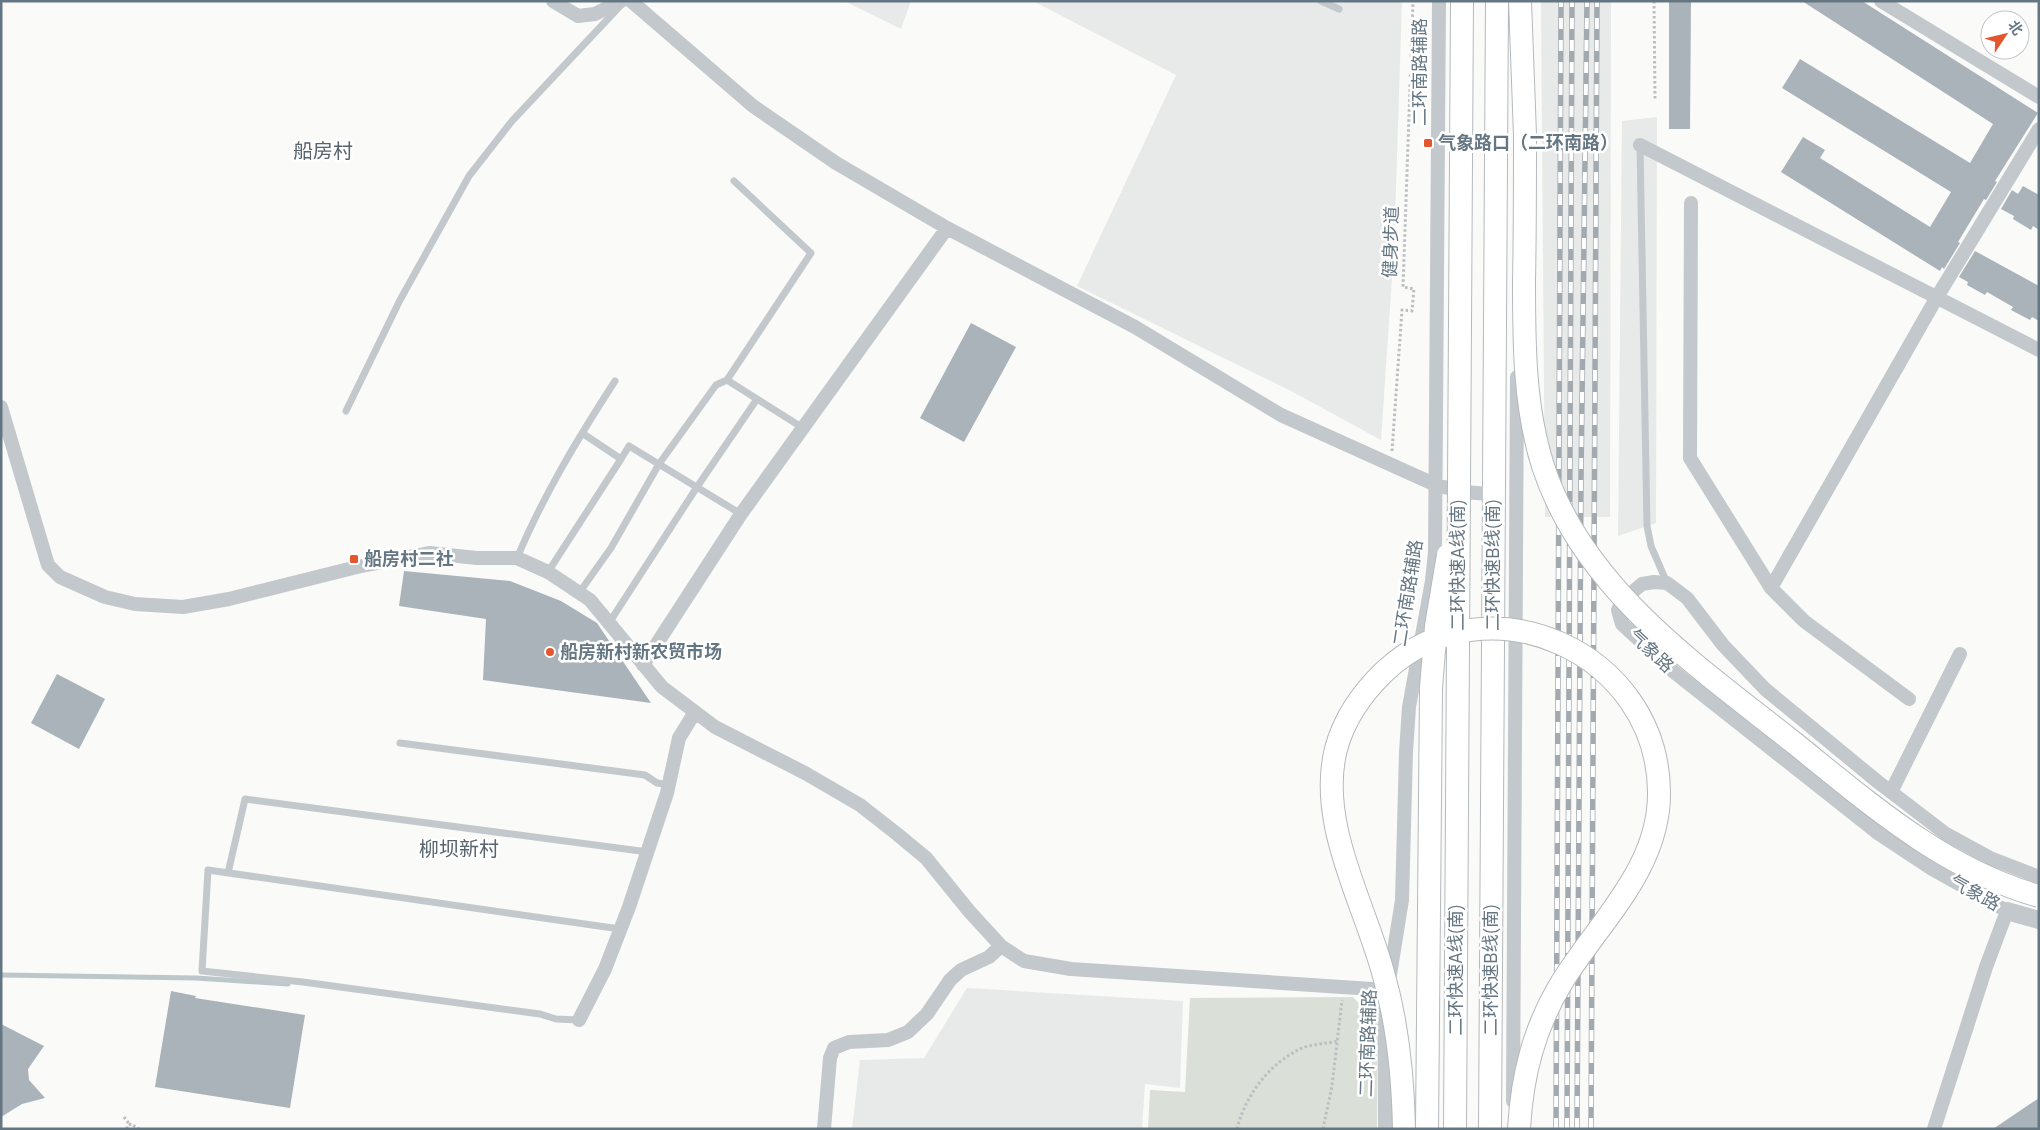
<svg xmlns="http://www.w3.org/2000/svg" width="2040" height="1130" font-family="'IBM Plex Sans','Noto Sans SC',sans-serif">
<rect width="100%" height="100%" fill="#fafaf8"/>
<path fill="#e8e9e9" d="M844 1H911L901 29Z
M1033 1H1402L1394 249 1381 440 1291 391 1077 286 1176 75Z
M1541 1H1611L1610 517H1545Z
M1657 117 1656 523 1618 536 1622 121Z
M967 988 1183 1001 1180 1088 1145 1084 1142 1129H852L860 1060 924 1058Z"/>
<path fill="#dadfd7" d="M1353 997 1378 1024 1377 1129H1148L1150 1090 1185 1092 1190 998Z"/>
<g fill="none" stroke-linecap="round" stroke-linejoin="round">
<path stroke="#bbc7cb" stroke-width="5" d="M1 975 196 978 288 984"/>
</g>
<path fill="#aab3b9" d="M1669 1H1691L1690 129H1669Z
M1802 1H1862L2038 113 1995 181 1997 182 1986 200 1984 199 1958 242 1960 243 1944 269 1942 267 1940 271 1781 172 1803 137 1825 150 1820 158 1930 227 1951 192 1782 88 1800 59 1970 163 1993 124Z
M2023 186 2039 195V230L2033 226 2031 230 2013 219 2014 216 2001 209 2012 190 2018 194Z
M1975 251 2039 286V321L2032 317 2030 320 2011 310 2013 307 1987 292 1985 295 1967 285 1968 282 1959 277Z
M971 323 1016 347 964 442 920 418Z
M404 571 510 581 561 601 597 623 651 703 483 680 486 619 399 606Z
M57 674 105 699 79 749 31 723Z
M171 991 196 996 195 998 305 1015 290 1108 155 1087Z
M1 1024 44 1046 28 1069 29 1080 45 1098 22 1104 1 1117Z
M2039 1098V1129H1993Z"/>
<g fill="none" stroke-linecap="round" stroke-linejoin="round">
<g stroke="#b4b9bd" stroke-width="24">
<path id="trunk" d="M1520 1 1525 135
M1427 1129 1431 688
M1490 1129 1497 1"/>
</g>
<path stroke="#bbbfc2" stroke-width="3" stroke-dasharray="2.5 2.5" stroke-linecap="butt" d="M1654 1 1655 99
M1392 451 1402 310 1412 311 1414 289 1403 287 1413 1
M124 1117 130 1125
M127 1129V1126L131 1124 139 1129
M1237 1129C1245 1096 1269 1064 1300 1049 1310 1044 1326 1044 1337 1041
M1323 1129 1332 1086 1342 1000"/>
<path stroke="#c3c8cc" stroke-width="7" d="M1321 1 1339 9
M1640 145 1647 526 1651 546 1667 583
M727 380 803 428
M346 411 400 300 469 176 512 121 621 5
M582 433 621 459 629 446 741 514
M517 558C543 496 578 438 615 381
M548 572 621 459
M579 593 611 548 659 464 716 385 727 380 811 253 734 181
M609 623 697 487 757 399
M400 743 645 775 657 783 669 785
M228 873 245 799 648 852
M579 1020 556 1019 540 1014 303 982 202 971 208 870 620 929"/>
<path stroke="#c3c8cc" stroke-width="14" d="M553 1 578 16 595 14 621 1
M631 1 753 106 836 163 947 228 1135 327 1281 415 1436 485 1464 492 1489 494
M1881 1 2039 97
M1640 145 2039 350
M1691 203 1690 458 1771 588 1804 621 1909 699
M1 407 48 565 60 577 105 597 135 604 183 607 229 599 357 567 429 553 477 558H517L548 572 590 600 662 687 715 727 805 773 860 805 897 834 926 858 969 911 1001 946 1024 961 1071 969 1387 990
M1771 588 1937 297 2039 129
M643 665 741 514 947 228
M1891 792 1960 654
M1389 981 1402 900 1406 752 1409 707 1432 581 1435 552 1439 1
M1385 1010V1129
M579 1020 605 969 629 907 667 793 679 738 695 712
M1513 1101 1517 377
M824 1129 830 1058 834 1048 849 1042 888 1040 908 1032 927 1014 950 980 961 970 989 957 1001 946
M1934 1129 1986 967 2007 911 1932 869 1879 834 1674 672 1622 624 1618 610 1623 600 1642 584 1654 582 1667 583 1687 598 1723 645 1765 689 1878 782 1946 834 1990 858 2039 877"/>
<path stroke="#c3c8cc" stroke-width="18" d="M2007 911 2039 920"/>
<use href="#trunk" stroke="#fff" stroke-width="22"/>
<g stroke="#a2aab0" stroke-width="5.5">
<path id="rail" d="M1556 1129 1561 1
M1567 1129 1572 1
M1577 1129 1581 479 1587 1
M1591 1129 1597 1"/>
</g>
<use href="#rail" stroke="#fff" stroke-width="4" stroke-dasharray="11" stroke-linecap="butt"/>
<g stroke="#b4b9bd" stroke-width="24" stroke-linecap="butt">
<path id="trunk-bridge" d="M1525 135C1525 184 1525 232 1524 281 1524 343 1524 406 1543 466 1583 589 1696 665 1793 742 1869 803 1943 869 2039 896
M1431 688 1436 626 1448 555
M1404 1129C1403 1077 1398 1026 1384 976 1365 904 1317 824 1336 749 1344 719 1363 692 1385 671 1488 575 1658 653 1659 792 1660 868 1599 922 1562 982 1534 1028 1522 1075 1519 1129
M1455 1129 1462 1"/>
</g>
<use href="#trunk-bridge" stroke="#fff" stroke-width="22"/>
</g>
<g fill="#e4572e" stroke="#fff" stroke-width="2">
<rect x="1423" y="138" width="10" height="10" rx="2.5"/>
<rect x="349" y="554" width="10" height="10" rx="2.5"/>
<circle cx="550" cy="652" r="5"/>
</g>
<g text-anchor="middle" stroke-width="5" stroke-linejoin="round" paint-order="stroke">
<g font-size="18" fill="#657683" stroke="#fff">
<text transform="translate(1420 72) rotate(-90)" y="6">二环南路辅路</text>
<text transform="translate(1391 242) rotate(-88)" y="6">健身步道</text>
<text transform="translate(1458 565) rotate(-90)" y="6">二环快速A线(南)</text>
<text transform="translate(1493 565) rotate(-90)" y="6">二环快速B线(南)</text>
<text transform="translate(1408 593) rotate(-81)" y="6">二环南路辅路</text>
<text transform="translate(1651 651) rotate(43)" y="6">气象路</text>
<text transform="translate(1975 893) rotate(29)" y="6">气象路</text>
<text transform="translate(1456 970) rotate(-90)" y="6">二环快速A线(南)</text>
<text transform="translate(1491 970) rotate(-90)" y="6">二环快速B线(南)</text>
<text transform="translate(1368 1043) rotate(-88)" y="6">二环南路辅路</text>
</g>
<g font-size="18" font-weight="bold" fill="#657683" stroke="#fff" text-anchor="start">
<text x="1438" y="149">气象路口（二环南路）</text>
<text x="364" y="565">船房村二社</text>
<text x="560" y="658">船房新村新农贸市场</text>
</g>
<g font-size="20" fill="#57646e" stroke="#fff">
<text x="323" y="158">船房村</text>
<text x="459" y="856">柳坝新村</text>
</g>
</g>
<rect width="2040" height="1130" fill="none" stroke="#657683" stroke-width="5"/>
<g transform="translate(2005 35) rotate(55)"><circle r="24" fill="#ffffff" stroke="#c1c8cd"/>
<path d="M0-4L9 19L0 12L-9 19Z" fill="#e4572e"/>
<text y="-8" font-size="14" font-weight="bold" text-anchor="middle" fill="#657683">北</text>
</g>
</svg>
